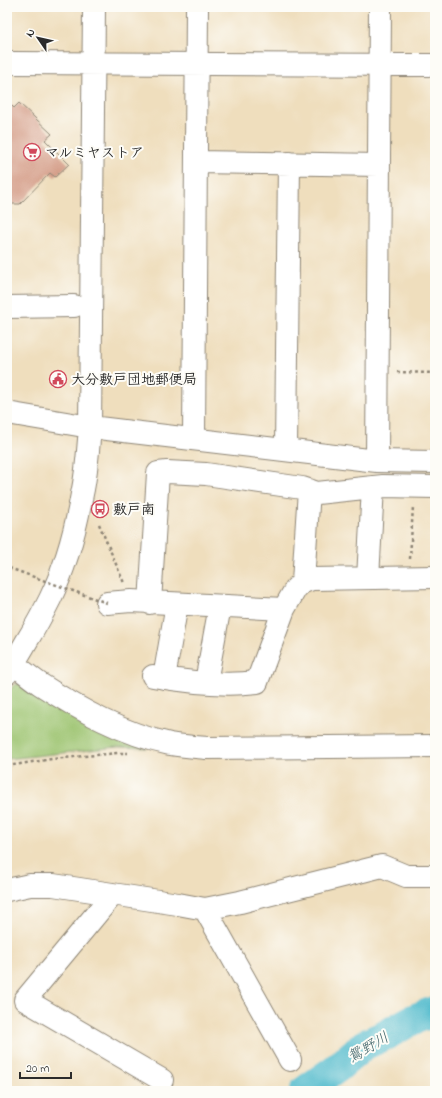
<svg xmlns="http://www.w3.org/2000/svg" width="442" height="1098" font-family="'Indie Flower','Klee One',sans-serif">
<rect width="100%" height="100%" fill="#fdfcf7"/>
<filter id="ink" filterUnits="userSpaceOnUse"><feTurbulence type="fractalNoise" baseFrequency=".025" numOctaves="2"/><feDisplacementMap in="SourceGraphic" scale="8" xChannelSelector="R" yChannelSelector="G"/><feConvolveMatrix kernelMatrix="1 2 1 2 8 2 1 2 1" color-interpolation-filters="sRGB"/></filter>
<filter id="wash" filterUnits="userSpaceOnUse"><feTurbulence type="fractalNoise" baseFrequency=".012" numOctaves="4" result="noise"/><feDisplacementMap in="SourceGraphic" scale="16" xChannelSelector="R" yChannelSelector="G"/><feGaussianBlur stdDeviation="0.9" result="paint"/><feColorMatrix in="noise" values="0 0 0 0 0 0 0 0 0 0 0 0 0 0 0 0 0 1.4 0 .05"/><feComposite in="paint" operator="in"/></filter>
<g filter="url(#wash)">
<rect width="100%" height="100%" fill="#efdebd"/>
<path fill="#9bc36e" stroke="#63774c" d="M19 684H22C51 702 80 724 112 737 123 742 135 745 147 748L118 747 7 759V693L14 685Z"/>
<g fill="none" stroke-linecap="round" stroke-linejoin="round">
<path stroke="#50bacc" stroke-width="31" d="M305 1091 337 1068 364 1045 386 1035 412 1020 435 1011"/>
</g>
<g id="blocks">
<path fill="#d1957f" d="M7 101 14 108 19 103 52 134 45 140 69 164 55 177 50 173 20 204H7Z"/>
</g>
</g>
<g filter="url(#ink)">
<use href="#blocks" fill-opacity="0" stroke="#8d8474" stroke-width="1"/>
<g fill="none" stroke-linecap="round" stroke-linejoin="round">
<g stroke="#8d8474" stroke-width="24">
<path id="minor" d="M7 63 435 65
M196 162 379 165
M7 307 74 306
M7 413 90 427 377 461 435 462
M194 439 197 7
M286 450 289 163
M377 461 380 7
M368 578 373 487
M303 582 309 490
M107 603 131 601 284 609 296 588 303 582 312 579 435 577
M150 603 158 473 167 472 206 474 302 488 317 493 383 486 435 487
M7 660C19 667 28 676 40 684 80 710 123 734 170 744 182 746 195 747 207 748L435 746
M7 673C15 662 21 651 28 639 36 626 43 613 50 599 65 568 76 528 82 494 87 472 88 450 90 427L94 7
M153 676C186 682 224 686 257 682L284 609
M164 678 177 604
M206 682 220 606
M7 890 30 885H53L178 904 205 909 240 902 382 866 406 876H435
M113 894 25 1000 162 1080
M205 909 290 1060"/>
</g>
<path stroke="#8d8474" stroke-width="2.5" stroke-dasharray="3 3" stroke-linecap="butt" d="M397 372 435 373
M99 524 124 583
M410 559 413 506
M7 567 9 568
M7 766 52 759 118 753H128"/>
<use href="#minor" stroke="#fff" stroke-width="22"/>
<path stroke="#8d8474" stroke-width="2.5" stroke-dasharray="3 3" stroke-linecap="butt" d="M9 568 107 603"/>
</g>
</g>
<defs>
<g id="supermarket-ring" transform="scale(0.9)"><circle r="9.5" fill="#fdfcf7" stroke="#d1495b" stroke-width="1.5"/><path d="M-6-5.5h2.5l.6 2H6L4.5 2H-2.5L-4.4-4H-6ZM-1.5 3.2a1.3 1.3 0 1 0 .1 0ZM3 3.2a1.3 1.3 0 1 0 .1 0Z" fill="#d1495b"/></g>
<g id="civic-ring" transform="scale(0.9)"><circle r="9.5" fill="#fdfcf7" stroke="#d1495b" stroke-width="1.5"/><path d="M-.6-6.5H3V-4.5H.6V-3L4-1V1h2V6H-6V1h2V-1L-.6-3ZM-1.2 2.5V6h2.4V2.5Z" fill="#d1495b"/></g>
<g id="bus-ring" transform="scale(0.9)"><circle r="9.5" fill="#fdfcf7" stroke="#d1495b" stroke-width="1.5"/><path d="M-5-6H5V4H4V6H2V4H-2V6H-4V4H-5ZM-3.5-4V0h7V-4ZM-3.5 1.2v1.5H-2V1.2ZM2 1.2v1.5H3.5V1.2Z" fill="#d1495b"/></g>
</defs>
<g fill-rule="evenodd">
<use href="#supermarket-ring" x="32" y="152"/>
<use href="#civic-ring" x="58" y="379"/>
<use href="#bus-ring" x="100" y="509"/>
</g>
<g text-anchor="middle" stroke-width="4" stroke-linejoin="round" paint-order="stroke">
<g font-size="14" font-weight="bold" fill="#2b2b2b" stroke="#fdfcf7" text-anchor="start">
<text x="45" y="157">マルミヤストア</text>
<text x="71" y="384">大分敷戸団地郵便局</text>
<text x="113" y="514">敷戸南</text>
</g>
<g font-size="15" font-style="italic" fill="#385d63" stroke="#fdfcf7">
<text transform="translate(368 1047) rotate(-31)" y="5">鴛野川</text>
</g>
</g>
<rect width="442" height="1098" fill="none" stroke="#fdfcf7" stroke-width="24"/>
<g transform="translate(38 38) rotate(304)" stroke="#fdfcf7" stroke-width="3" paint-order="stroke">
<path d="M0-3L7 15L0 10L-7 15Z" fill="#2b2b2b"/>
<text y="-6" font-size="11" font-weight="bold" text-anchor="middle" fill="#2b2b2b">N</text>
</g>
<path d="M20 1072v6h51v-6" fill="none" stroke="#2b2b2b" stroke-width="2"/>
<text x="26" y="1072" font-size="12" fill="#2b2b2b" stroke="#fdfcf7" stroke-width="3" paint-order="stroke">20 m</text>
</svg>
